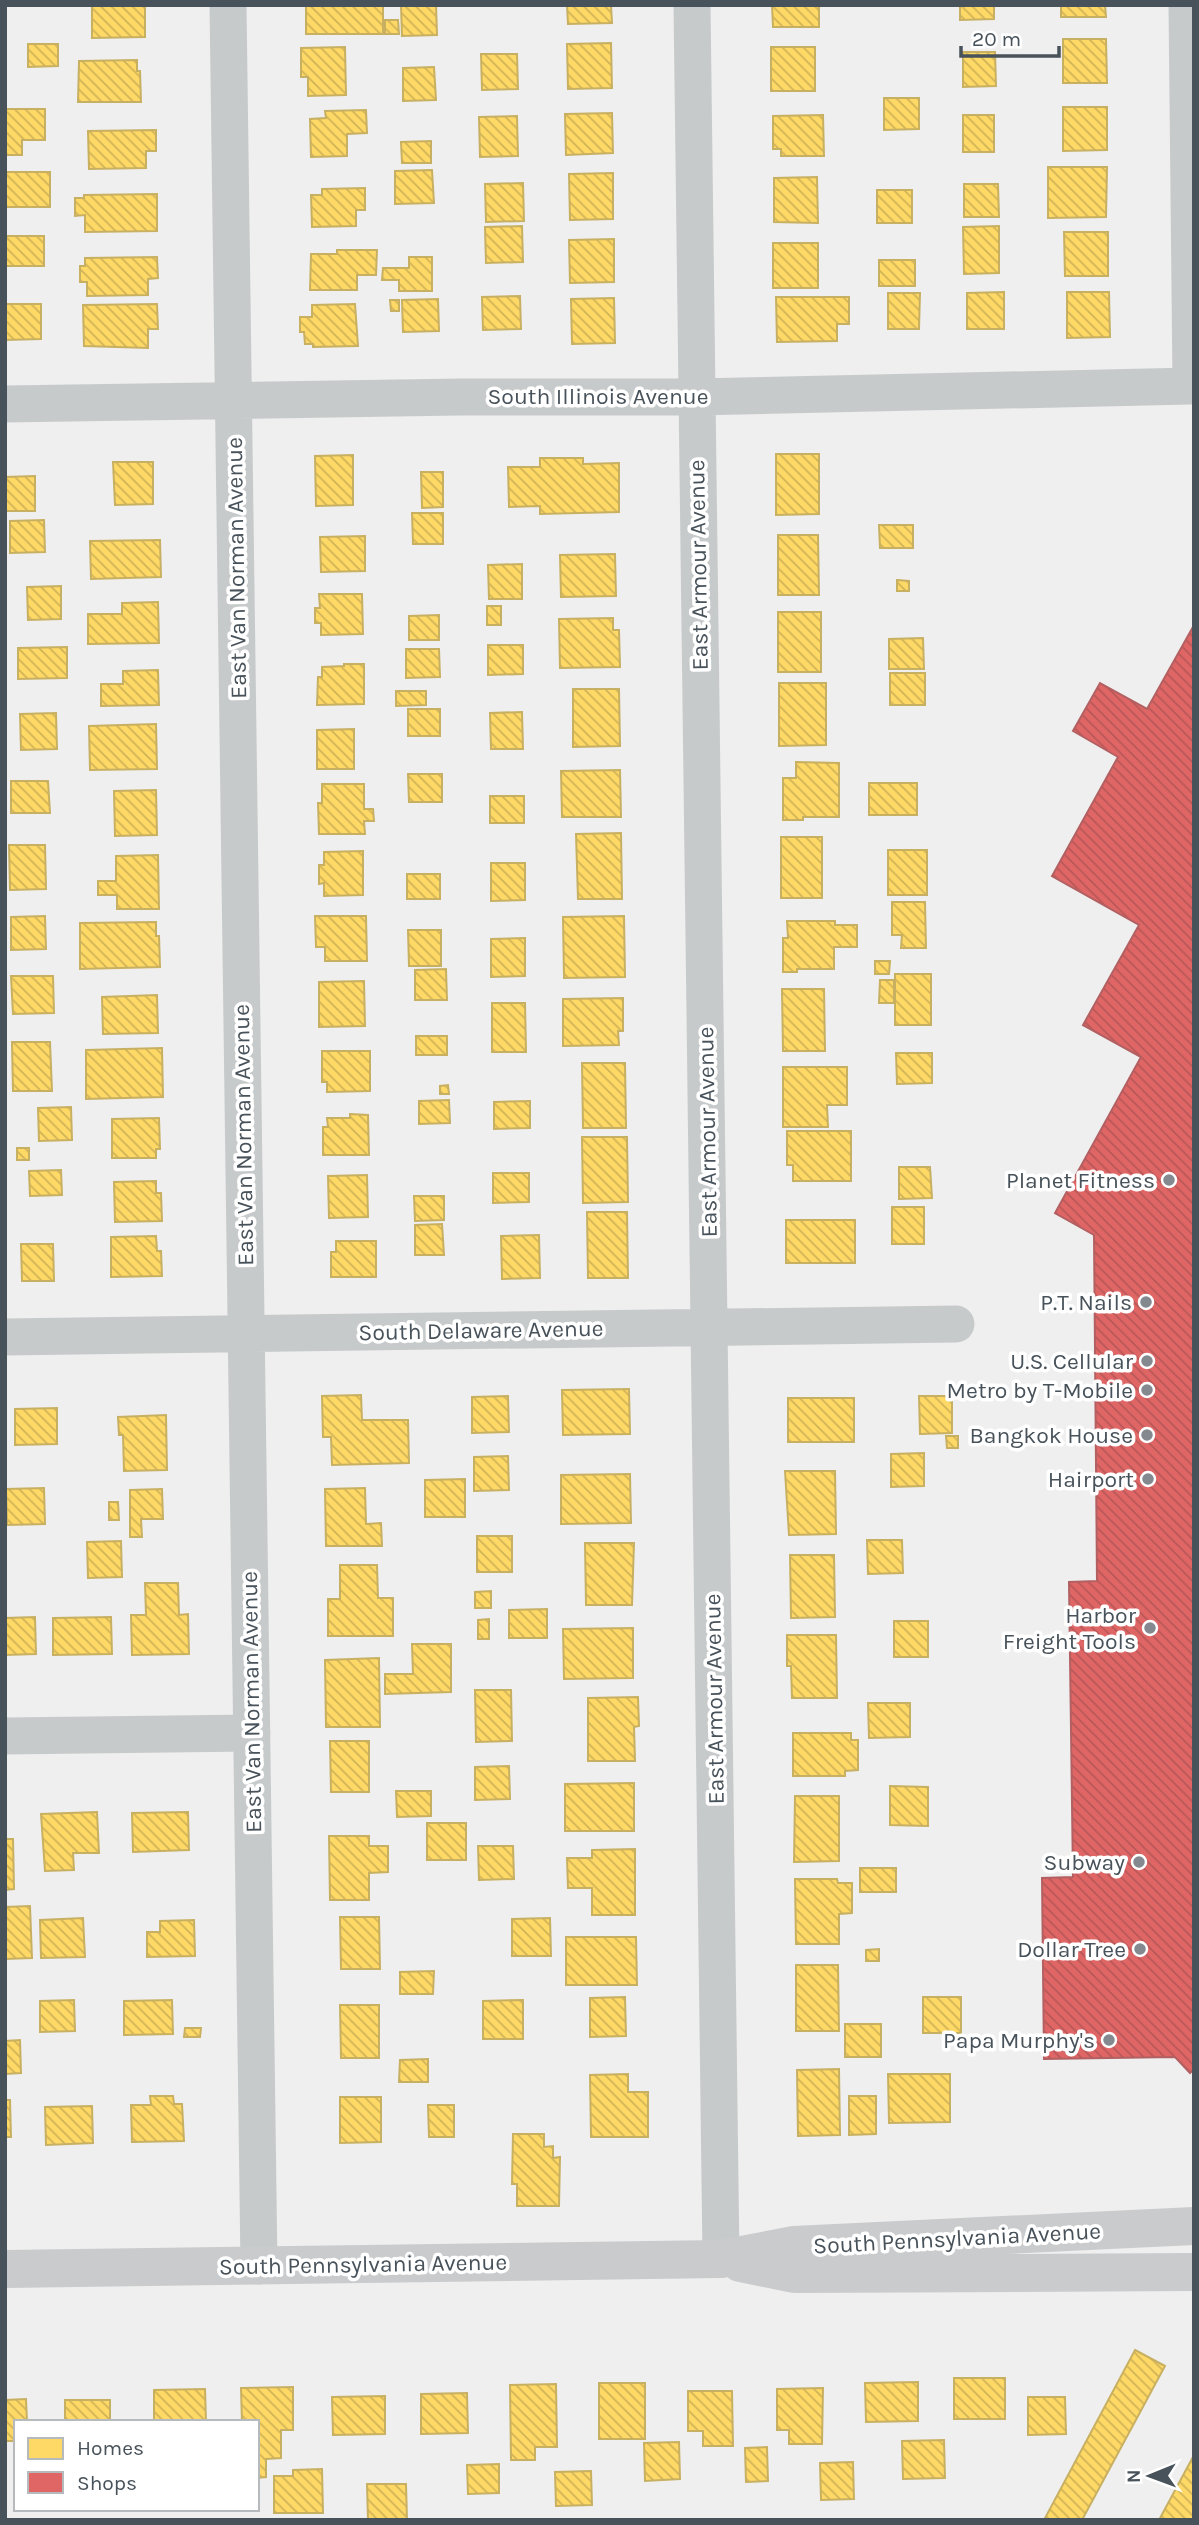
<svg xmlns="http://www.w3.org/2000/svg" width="1199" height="2525" font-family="Karla,sans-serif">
<defs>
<pattern id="homes-back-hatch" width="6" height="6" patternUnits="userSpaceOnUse" patternTransform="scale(1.75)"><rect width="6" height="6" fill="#ffd966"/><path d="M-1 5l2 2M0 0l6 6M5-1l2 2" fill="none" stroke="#d0b357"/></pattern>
<pattern id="shops-back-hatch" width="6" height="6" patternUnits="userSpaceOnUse" patternTransform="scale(1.75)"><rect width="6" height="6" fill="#e06666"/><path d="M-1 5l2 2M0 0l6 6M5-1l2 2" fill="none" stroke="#b85757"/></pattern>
</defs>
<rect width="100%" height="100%" fill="#f0efef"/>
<path fill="url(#homes-back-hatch)" stroke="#c8b062" stroke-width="2" d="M92 5H145V37L92 38Z
M306 5H383V34H306Z
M401 5H436L437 35 402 36Z
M567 5H611L612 23 568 24Z
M772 5H819V27H773Z
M960 5H994V19L960 20Z
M1061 5H1105L1106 17H1061Z
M385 20H398L399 34H385Z
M1063 39H1106L1107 83H1063Z
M611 43 612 88 568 89 567 44Z
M28 44H58V66L28 67Z
M345 47 346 95 308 96V77H301V48Z
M771 47H815V91H771Z
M963 52H995L996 86 963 87Z
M481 54H517L518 89 482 90Z
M137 60V71H140L141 102H78L79 61Z
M434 67 436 100 403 101V68Z
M884 98H919V129L884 130Z
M1063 107H1107V150L1063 151Z
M5 109H45V140H22V155H5Z
M366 110 367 133 347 134V156L311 157 310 119 326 118 325 111Z
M612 113 613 153 566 155 565 114Z
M823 115 824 156H781V149H773V116Z
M963 115H994V152H963Z
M517 116 518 156 480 157 479 117Z
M156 130V151H146V168L89 169 88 131Z
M431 141V163H402L401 142Z
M1048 167H1107L1106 217 1048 218Z
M432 170 434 203 395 204V171Z
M5 172H50V207H5Z
M613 173V219L570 220 569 174Z
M817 177 818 223 774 222V178Z
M523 183 524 221 486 222 485 184Z
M964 184H998L999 217H964Z
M365 188V210H356V226L312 227 311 195H322V189Z
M877 190H912V223H877Z
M157 194V231L85 232V215L75 216V198H84V195Z
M522 226 523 262 486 263 485 227Z
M999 226V273L964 274 963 227Z
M1064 232H1108V276H1065Z
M5 236H44V266H5Z
M614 239V282L570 283 569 240Z
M773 243H818V288H773Z
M337 250H377L376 275H357V290H310L311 254H337Z
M157 257 158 278 148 279V295L87 296V282H80V266H85V258Z
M409 257H432V291H399V280H382L383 268H409Z
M879 260H915V286H879Z
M1004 292V329H967V293Z
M1067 292H1109L1110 337 1067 338Z
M888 293H920L919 329H888Z
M520 296 521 329 483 330 482 297Z
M776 297H849V324H837V341L777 342Z
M614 298 615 343 572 344 571 299Z
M438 299 439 331 403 332 402 300Z
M390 300H399V311H391Z
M5 304H41V339L5 340Z
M157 304 158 329H148V348L84 346 83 305Z
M355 304 358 346 313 347V344H305L304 332H300V317H312V305Z
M776 454H819V514L776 515Z
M353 455V505L316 506 315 456Z
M540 458H583V464L619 463V512L540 514V506L509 507 508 467H540Z
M113 462H153V504L115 505Z
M421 472H443V507L422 508Z
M35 476V511H5V477Z
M412 513H443V544H413Z
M44 520 45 552 10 553V521Z
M879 525H913V548H880Z
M778 535H818L819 595H778Z
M365 536V571L321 572 320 537Z
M160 540 161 577 91 579 90 541Z
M615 554 616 596 561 597 560 555Z
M522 564V599H489L488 565Z
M897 580 909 581V591H897Z
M61 586V619L28 620 27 587Z
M319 594H362L363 634 321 635V623H315V608H320Z
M158 602 159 643 88 644V614H122V603Z
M487 606H501V625H487Z
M778 612H821V672H778Z
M439 615V640H409V616Z
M613 618V630H619L620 667 560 668 559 619Z
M923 638 924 669H889V639Z
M488 645H523V674L488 675Z
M67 647V678L18 679V648Z
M406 649H439L440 677 406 678Z
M344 664H364V704L317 705 318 677H322V667L344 666Z
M158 670 159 705 101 706V684H123V671Z
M890 673H925V705H890Z
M779 683H826V745L779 746Z
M573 689H619L620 746 573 747Z
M396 691H426V705L396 706Z
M408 709H440V736H408Z
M522 712 523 749H491L490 713Z
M56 713 57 749 21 750 20 714Z
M156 724 157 769 90 770 89 726Z
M354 729V769H317V730Z
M796 762 839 763V817H803V820H783V778H796Z
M620 770 621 817H562L561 771Z
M408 774H442V802H409Z
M11 781H48L50 813H11Z
M869 783H917V815H869Z
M322 784H364V809H373L374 821H364L365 834H319L318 803H322Z
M156 790 157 835 115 836 114 791Z
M490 796H524V823H490Z
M621 833 622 899H578L576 834Z
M781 837H822V898H781Z
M9 845H45L46 889 10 890Z
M888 850H927V895H888Z
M363 851V895L324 896V883L319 884V865H324V852Z
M158 855 159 909H117V895H98V881H116V856Z
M491 863H525V900L491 901Z
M407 874H440V899H407Z
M892 902H925L926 948H901L902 935H892Z
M45 916 46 949 11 950V917Z
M315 916H366L367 961H325V947H316Z
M624 916 625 977 564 978 563 917Z
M787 921H835V925H857V947H834V969H797V972H783V938H788Z
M156 922V936H159L160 967 80 969V923Z
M408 930H441V966H409Z
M525 938V976L491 977V939Z
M875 961H890L889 974H875Z
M446 969 447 1000H415V970Z
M895 974H931V1025H895Z
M11 976H53L54 1013 13 1014Z
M880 980H894V1003H879Z
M364 981 365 1026 319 1027V982Z
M782 989H824L825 1051H783Z
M157 995 158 1033 103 1034 102 997Z
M623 998V1031H618L619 1045 563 1046V999Z
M492 1003H525L526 1052H492Z
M416 1036H447V1055H416Z
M12 1042H50L52 1091H13Z
M162 1048 163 1097 86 1099V1050Z
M322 1051H370V1091L327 1092V1082H322Z
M896 1053H932V1083L897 1084Z
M582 1063H625L626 1128H583Z
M783 1067H847V1105H827L828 1127H783Z
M448 1085 449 1094H440V1086Z
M449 1100 450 1123 419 1124V1101Z
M530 1101V1128L494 1129V1102Z
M71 1107 72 1140 39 1141 38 1108Z
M350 1114 368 1115 369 1155H323V1127H328L327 1118H350Z
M159 1118 160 1149H156V1158H112V1119Z
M787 1131H851V1181H793V1165H787Z
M582 1137H627L628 1202 583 1203Z
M17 1148H29V1160H17Z
M899 1167H930L932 1198 899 1199Z
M61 1170 62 1195 30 1196 29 1171Z
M493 1173H529V1202L493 1203Z
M367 1175 368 1217 329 1218 328 1176Z
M156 1181V1193H161L162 1221 115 1222 114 1182Z
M414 1196H444V1220L415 1221Z
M892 1207H924V1244H892Z
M587 1212H627L628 1278H588Z
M786 1220H855V1263H786Z
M442 1224 444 1255H415V1225Z
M539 1235 540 1278 502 1279 501 1236Z
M156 1236 157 1251H161L162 1276 111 1277V1237Z
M336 1241H376V1277H331V1252H336Z
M21 1244H53L54 1281H22Z
M629 1389 630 1434 563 1435 562 1390Z
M361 1395 362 1420H408L409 1463 332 1465 331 1437H323L322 1396Z
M508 1396 509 1432 472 1433V1397Z
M919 1396H952V1433L920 1434Z
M788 1398H854V1442H788Z
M57 1408V1444L15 1445V1409Z
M166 1415 167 1470 124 1471 123 1435H119L118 1417Z
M946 1436H958V1448H947Z
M924 1453V1486L891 1487V1454Z
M508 1456 509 1490 474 1491V1457Z
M785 1471H835L836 1534 789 1535Z
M630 1474 631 1523 561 1524V1475Z
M465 1479V1517H425V1480Z
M44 1488 45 1524 7 1525 6 1489Z
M365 1488 366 1524 381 1523 382 1546H326L325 1489Z
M162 1489 163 1519H141L142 1537H130V1490Z
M109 1502H118L119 1520H109Z
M477 1536H512V1572H477Z
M867 1540H902L903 1573 868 1574Z
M121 1541 122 1577 88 1578 87 1542Z
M585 1543H634L632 1605H586Z
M790 1555H834L835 1617 791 1618Z
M340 1565H377L378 1598H393V1636H328V1599H340Z
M145 1583H178L179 1615 188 1614 189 1654 132 1655 131 1615H146Z
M491 1591V1608H475V1592Z
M547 1609V1638H509V1610Z
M35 1617 36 1654 5 1655V1618Z
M111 1617 112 1654 53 1655V1618Z
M489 1619V1639H478V1620Z
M894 1621H928V1657H894Z
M633 1628V1678L564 1679 563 1629Z
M787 1635H836L837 1698H792L791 1666H787Z
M412 1644H451V1692L385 1694V1674H413Z
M379 1658 380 1727H326L325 1660Z
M475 1690H511L512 1741 476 1742Z
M638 1697 639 1726 634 1727 635 1761H588V1698Z
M868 1703H910V1737L869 1738Z
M793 1733H851V1740H858V1770L845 1771V1776H793Z
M330 1741H369V1792H331Z
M509 1766 510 1799 475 1800V1767Z
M634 1783V1831H565V1784Z
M890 1786 928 1787V1826L890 1825Z
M396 1791H431V1816L397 1817Z
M795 1796H839V1861L794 1862Z
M97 1812 99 1853H73L74 1870 45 1871 41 1814Z
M188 1812 189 1850 133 1852 132 1813Z
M427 1823H466V1860H427Z
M329 1836H369V1846H388V1872L369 1873V1900H330Z
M5 1839H13L14 1889 5 1890Z
M478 1846H513L514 1879 479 1880Z
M635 1849V1915H592V1888H568L567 1858H592V1850Z
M860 1868H896V1892H860Z
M795 1879H837L838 1883H852V1913L839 1914V1944H796Z
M30 1906 32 1958 5 1959V1907Z
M340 1917H379L380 1969H341Z
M83 1918 85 1957 41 1958 40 1920Z
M550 1918 551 1956H512V1919Z
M194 1920 195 1956 147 1957V1932H160V1921Z
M566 1937H636L637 1985H566Z
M879 1949V1961H866V1950Z
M796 1965H838L839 2031H796Z
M434 1971 433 1994H400V1972Z
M625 1997 626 2036 590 2037V1998Z
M923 1997H961V2033H923Z
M74 2000 75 2031 40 2032V2001Z
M172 2000 173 2034 124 2035V2001Z
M523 2000V2039H483V2001Z
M340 2005H379V2058H341Z
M845 2024H881V2057H845Z
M185 2028H201L200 2037H184Z
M20 2040 21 2073 5 2074V2041Z
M428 2059V2082H399L400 2060Z
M839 2069 840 2135 798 2136 797 2070Z
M628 2074V2092H648V2137H591L590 2075Z
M888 2074H950V2122L889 2123Z
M150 2096H173L174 2104H182L184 2141 132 2142 131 2105H151Z
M849 2096H876V2134L849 2135Z
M340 2097H381V2142L340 2143Z
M5 2100H10L11 2137H5Z
M428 2105H454V2137H429Z
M92 2106 93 2143 46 2145 45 2107Z
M513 2134H544V2147L553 2146V2158L560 2157 559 2206H517V2184H512Z
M1135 2350 1165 2366 1082 2520H1044Z
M954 2378H1005V2419H954Z
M918 2382V2421L866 2422 865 2383Z
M599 2383H645V2439H599Z
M556 2384 557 2447H535V2460H511L510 2385Z
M293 2387V2430H281V2458L266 2459V2477L257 2478V2422H242L241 2388Z
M823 2388 822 2444H789V2430H777V2389Z
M205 2389 206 2422H154V2390Z
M688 2391H732L733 2446H703V2431H688Z
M467 2393 468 2433 421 2434V2394Z
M385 2396V2434L333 2435 332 2397Z
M1028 2397H1065L1066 2434 1028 2435Z
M26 2399 27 2422H16V2441H5V2400Z
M65 2400H110V2422H65Z
M944 2440 945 2478 903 2479 902 2441Z
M679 2442 680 2479 645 2481 644 2443Z
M767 2447 768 2481 746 2482 745 2448Z
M1194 2455V2520H1159Z
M853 2462 854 2499 821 2500 820 2463Z
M499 2464V2493L468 2494 467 2465Z
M322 2469 323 2513H274V2476H293V2470Z
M591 2471 592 2505 556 2506 555 2472Z
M367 2484H406L407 2520H368Z"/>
<path fill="url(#shops-back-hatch)" stroke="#b26062" stroke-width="2" d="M1194 625V2069L1190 2073 1175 2057 1044 2059 1042 1878 1073 1877 1069 1582 1097 1581 1094 1235 1055 1213 1141 1057 1083 1025 1139 925 1052 876 1118 757 1073 731 1100 683 1147 709Z"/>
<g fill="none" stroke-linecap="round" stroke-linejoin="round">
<path stroke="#c7cacb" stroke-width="37" d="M228 5 259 2266
M692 5 721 2259
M5 404 460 397H696L1191 386 1187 5
M5 1337 956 1324
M5 1736 252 1733"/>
<path stroke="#c9cbcd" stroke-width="38" d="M740 2263 794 2274 1194 2272
M5 2269 721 2259 794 2245 1194 2226"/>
</g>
<g fill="#83898e" stroke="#fff" stroke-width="2.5">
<circle cx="1169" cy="1180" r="7"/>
<circle cx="1146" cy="1302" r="7"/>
<circle cx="1147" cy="1361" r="7"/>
<circle cx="1147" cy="1390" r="7"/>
<circle cx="1147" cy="1435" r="7"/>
<circle cx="1148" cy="1479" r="7"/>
<circle cx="1150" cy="1628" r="7"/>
<circle cx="1139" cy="1862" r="7"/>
<circle cx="1140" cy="1949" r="7"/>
<circle cx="1109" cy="2040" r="7"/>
</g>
<g text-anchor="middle" stroke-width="7" stroke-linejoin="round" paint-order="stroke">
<g font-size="23" fill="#48525a" stroke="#fff">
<text x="598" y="404">South Illinois Avenue</text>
<text transform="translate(698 565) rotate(-91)" y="8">East Armour Avenue</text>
<text transform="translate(236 568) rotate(-91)" y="8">East Van Norman Avenue</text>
<text transform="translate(707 1132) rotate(-91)" y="8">East Armour Avenue</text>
<text transform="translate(243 1135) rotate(-91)" y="8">East Van Norman Avenue</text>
<text transform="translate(481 1330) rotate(-1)" y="8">South Delaware Avenue</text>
<text transform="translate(714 1699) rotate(-91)" y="8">East Armour Avenue</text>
<text transform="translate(251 1702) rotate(-91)" y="8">East Van Norman Avenue</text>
<text transform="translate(957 2238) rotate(-3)" y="8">South Pennsylvania Avenue</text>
<text transform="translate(363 2264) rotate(-1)" y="8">South Pennsylvania Avenue</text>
</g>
<g font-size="23" fill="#48525a" stroke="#fff" text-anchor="end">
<text x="1155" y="1188">Planet Fitness</text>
<text x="1132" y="1310">P.T. Nails</text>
<text x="1133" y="1369">U.S. Cellular</text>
<text x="1133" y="1398">Metro by T-Mobile</text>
<text x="1133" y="1443">Bangkok House</text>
<text x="1134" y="1487">Hairport</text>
<text x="1136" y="1623">Harbor<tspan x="1136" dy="26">Freight Tools</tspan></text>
<text x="1125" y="1870">Subway</text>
<text x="1126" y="1957">Dollar Tree</text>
<text x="1095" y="2048">Papa Murphy's</text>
</g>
</g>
<rect width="1199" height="2525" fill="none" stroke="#48525a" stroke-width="14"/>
<rect x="14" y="2420" width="245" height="91" fill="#ffffff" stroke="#b6babd" stroke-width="2"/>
<rect x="28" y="2438" width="35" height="21" fill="#ffd966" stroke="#b6babd" stroke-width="2"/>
<text x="77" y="2455" font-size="21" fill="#48525a">Homes</text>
<rect x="28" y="2472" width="35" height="21" fill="#e06666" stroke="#b6babd" stroke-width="2"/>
<text x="77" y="2490" font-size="21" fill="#48525a">Shops</text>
<g transform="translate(1150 2476) rotate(269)" stroke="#ffffff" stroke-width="5" paint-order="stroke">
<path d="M0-5L12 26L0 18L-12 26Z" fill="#48525a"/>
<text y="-10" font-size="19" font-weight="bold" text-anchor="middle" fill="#48525a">N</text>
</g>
<path d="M961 46v10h98v-10" fill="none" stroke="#48525a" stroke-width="3.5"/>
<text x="972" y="46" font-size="21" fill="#48525a" stroke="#ffffff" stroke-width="5" paint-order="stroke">20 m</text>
</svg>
